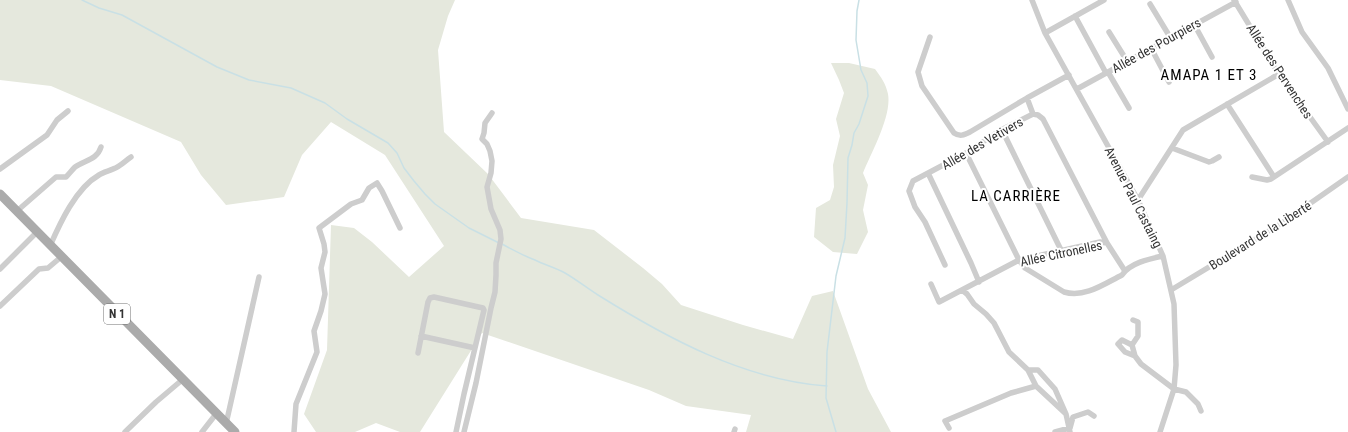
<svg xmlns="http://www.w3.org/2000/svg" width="1348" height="432" font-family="'Roboto Condensed',sans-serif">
<rect width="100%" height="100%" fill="#fff"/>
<path fill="#e5e8dd" d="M0 0H455L448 16 438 50 444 132 488 174 521 218 594 230 643 268 662 284 681 305 743 325 793 339 812 296 833 291 868 389 891 432H746L751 415 686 406 649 390 482 333 420 432H400L376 423 355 432H316L304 414 327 350 331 225 354 228 372 242 409 277 444 246 385 155 331 122 302 155 284 197 226 205 201 175 181 142 51 86 0 80Z
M831 63H849L875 69C881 77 886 84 888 94 892 116 871 153 863 173L868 185 863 210 868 232 857 254 833 252 814 237 816 208 830 200 834 187 833 165 840 136 836 119 844 93 839 80Z"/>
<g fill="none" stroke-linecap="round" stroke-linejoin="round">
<path stroke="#c9e0e5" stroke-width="1.5" d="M82 0 99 8 122 15 217 67 249 80 291 88 325 103 347 119 388 143 397 153 404 168 414 181 425 194 435 204 469 228 499 243
M502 244C513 250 524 256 535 260 545 265 556 268 565 273 577 280 587 288 598 295 667 338 744 380 827 386
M836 432 826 398 827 352 836 276 845 238 847 203 848 158 852 145 854 133 859 124 868 96 867 83 861 70 856 40 857 11 859 0"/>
<path stroke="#cdcdcd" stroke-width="5.5" d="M1032 0 1045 33 1138 200 1163 256 1174 304 1176 365 1174 389 1160 432
M1234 0 1279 74 1328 142
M1288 0 1302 32 1328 68 1348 109
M1150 4 1170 37
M1075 16 1106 73
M1194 24 1212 57
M1109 32 1127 61
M1045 33 1104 0
M930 37 918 72 922 86 954 133C960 137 964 135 970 132L1027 98 1069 75
M1151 48 1169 82
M1108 72 1129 108
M1077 89 1236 2
M1027 98 1033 114
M1227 104 1274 177
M1001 130 1005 136 1061 250
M1172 148 1209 162 1212 161 1219 157
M966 153 1019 260 1025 268 1064 292C1085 298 1104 284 1122 275 1130 263 1149 259 1163 256
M0 169 47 135 57 120 68 111
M928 173 971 263 979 282
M1252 177 1267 180 1271 179 1348 128
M1138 200 1183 130 1279 74
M17 211 56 177H66C69 174 72 170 75 167 85 160 97 160 101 147
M50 246C60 223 76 188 99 175 103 172 109 171 113 169 120 167 125 161 131 157
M945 265 925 222 915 207 909 191 913 181 966 153 1001 130 1033 114 1038 115 1043 119 1107 243
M0 269 37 232
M931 284 939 302 1019 260 1100 242 1107 243 1125 271
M962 290 967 294 974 304 986 314 994 323 1009 352 1028 370 1036 386 1066 414 1070 432
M1171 290 1282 223 1348 177
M0 306 39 269 48 268 61 257
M1133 320 1138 322V336L1132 345 1122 340 1118 344 1125 352 1135 356
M421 336 475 348
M1132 345 1135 356 1141 364 1174 389 1186 392 1198 404 1201 411
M418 353 428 302 430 298 434 297 483 308 484 310 464 394 456 432
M1028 370H1038L1055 389 1066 414
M226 424 259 277
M949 428 945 421 1011 393 1036 386
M125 432 156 402 182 380
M202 432 216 414
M294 432 296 404 317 352 314 331 321 311 325 294 321 268 325 252 324 244 319 228 351 204 362 200 369 188 377 183 382 191 400 228
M464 432 476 383 491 308 495 292 496 275V263L501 239 500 230 491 209 487 187 491 173 492 161 490 151 487 144 482 139 484 133 485 123 492 113
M734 432 735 429
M1055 432 1070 428 1073 417 1088 412 1094 416"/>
<path stroke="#ababab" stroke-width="9" d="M0 194 235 432"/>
</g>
<g text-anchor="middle" stroke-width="4" stroke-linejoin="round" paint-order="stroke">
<rect fill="#fff" stroke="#707070" stroke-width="1" x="104" y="304" width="26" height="20" rx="3"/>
<g font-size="12" font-weight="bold" fill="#333">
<text x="117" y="318">N 1</text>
</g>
<g font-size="13" fill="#333" stroke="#fff">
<text transform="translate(1156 45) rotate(-29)" y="5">Allée des Pourpiers</text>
<text transform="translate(1280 71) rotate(57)" y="5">Allée des Pervenches</text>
<text transform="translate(982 143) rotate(-30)" y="5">Allée des Vetivers</text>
<text transform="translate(1134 197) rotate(63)" y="5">Avenue Paul Castaing</text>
<text transform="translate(1260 235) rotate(-32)" y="5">Boulevard de la Liberté</text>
<text transform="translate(1061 253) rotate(-12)" y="5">Allée Citronelles</text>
</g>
<g font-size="15" letter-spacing="1" fill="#000" stroke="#fff">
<text x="1209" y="80">AMAPA 1 ET 3</text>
<text x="1016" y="201">LA CARRIÈRE</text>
</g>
</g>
</svg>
